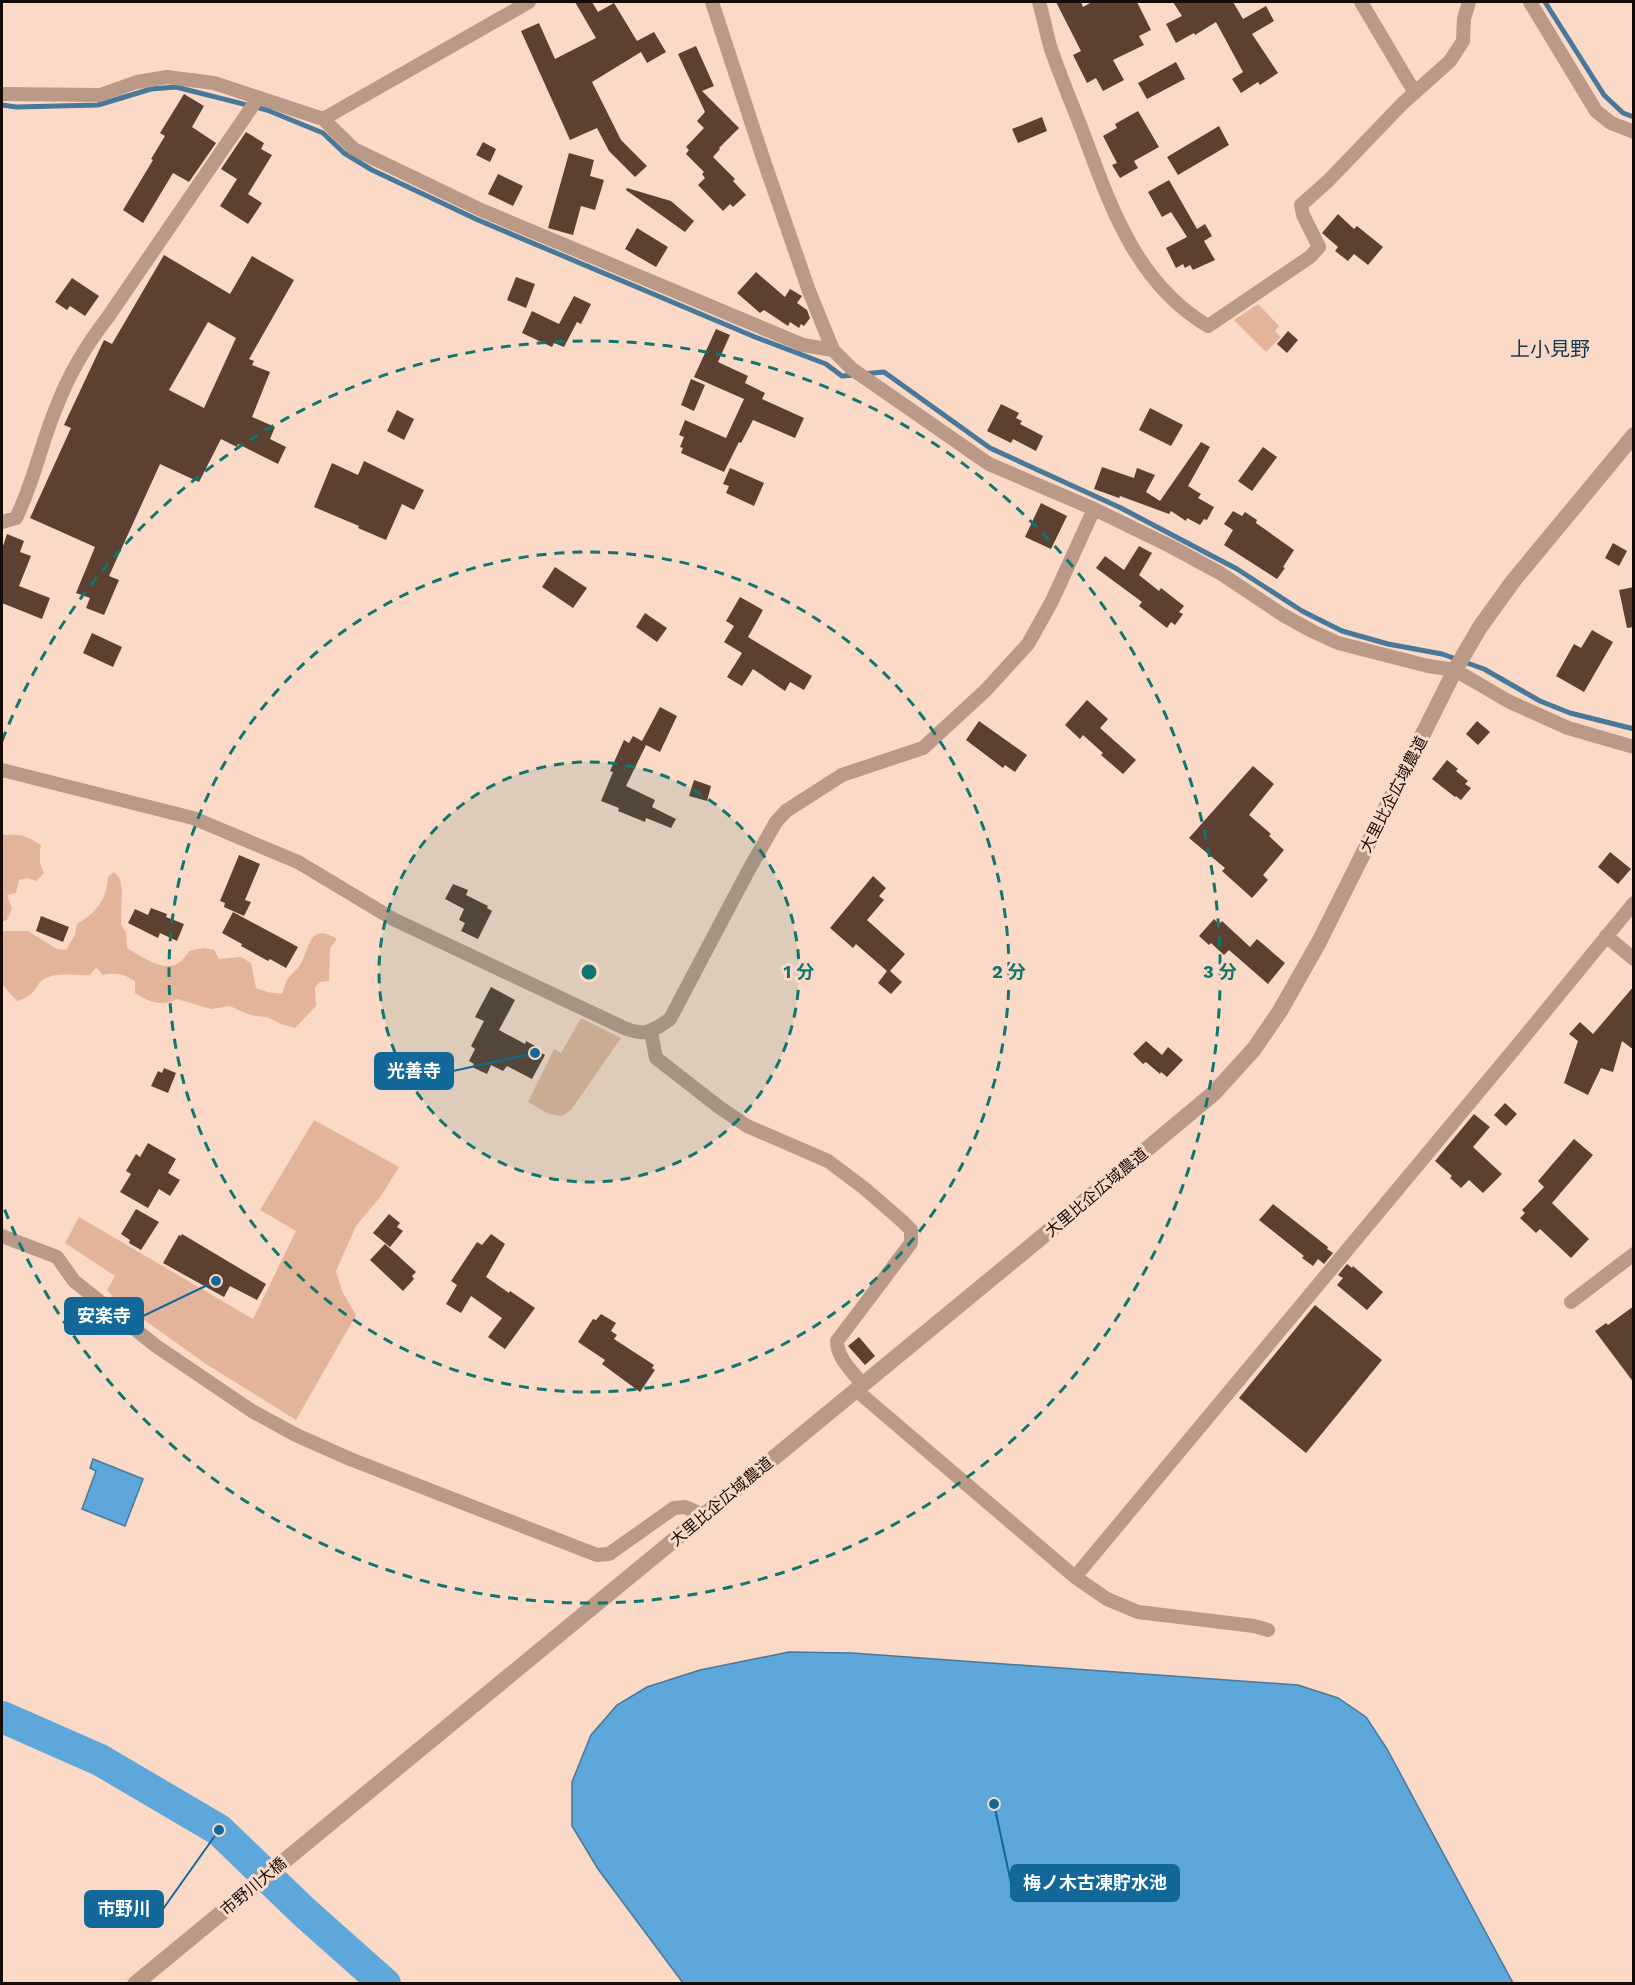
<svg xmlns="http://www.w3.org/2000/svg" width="1635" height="1985" font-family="'Work Sans','Noto Sans JP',sans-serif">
<rect width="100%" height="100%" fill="#fbd9c7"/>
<path fill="#e4b49a" d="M1258 304 1279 326 1275 331 1281 337 1266 352 1234 320Z
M2 834C8 836 10 834 17 835 25 835 34 841 41 845 39 856 39 864 44 873L36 881 28 878 19 880 16 893 7 895 12 909 7 920 2 922Z
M114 872 120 879 122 890 121 924 126 933 127 948C148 960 173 980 189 951L203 948 214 950 219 959 241 957 251 963 256 988 267 992 282 994C284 989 285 984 287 980 290 975 296 971 300 965 310 950 308 921 337 939L330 948 329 981 320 982 315 987 316 1006 295 1028 281 1024 267 1017 255 1016 245 1013 230 1006 211 1009 177 999C162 1007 149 1002 135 993V981C124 974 116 972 103 975L96 967 90 975C76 976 58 972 46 978 34 983 39 995 17 1001L2 984V931H28L57 949 66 950 75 935 77 924C96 913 107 899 108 877Z
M581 1018 621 1038 571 1110 562 1116 549 1114 528 1102 554 1049 561 1053Z
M314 1120 399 1167 381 1196 356 1226 336 1271 342 1291 356 1315 296 1420 206 1364 115 1299 107 1290 115 1276 65 1243 79 1217 253 1319 296 1231 260 1210Z"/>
<path fill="#5da7da" stroke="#48789a" stroke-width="1.5" d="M93 1459 143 1479 125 1526 82 1509 96 1471 90 1468Z
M789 1652 852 1653 1298 1685 1338 1698 1366 1717 1387 1749 1513 1983H683L598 1869 572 1826V1782L591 1735 617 1705 647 1687 700 1670Z"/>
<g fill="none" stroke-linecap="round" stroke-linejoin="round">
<path stroke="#48789a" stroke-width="5" d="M1545 2 1604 95 1623 113 1634 117
M2 105 16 107 98 105 151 89 176 87 267 110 323 133 344 153 372 170 478 220 755 337 826 364 842 376 854 375
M863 374 884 372 990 448 1121 508 1237 569 1302 611 1342 631 1388 644 1442 654 1484 669 1540 701 1570 713 1634 729"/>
<path stroke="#5da7da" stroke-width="32" d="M2 1717 100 1760 219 1830 304 1912 385 1984"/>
</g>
<path fill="#5c4133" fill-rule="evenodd" d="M575 2H592L598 12 614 3 637 41 654 32 666 52 647 63 641 52 592 82 621 140 647 166 635 177 609 151 597 128 570 140 521 31 539 23 555 59 596 38Z
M1056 2H1081L1083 7 1092 2H1137L1151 30 1139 36 1144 45 1113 60 1124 80 1103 91 1096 78 1087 83 1073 55 1081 51Z
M1173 2H1233L1243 19 1266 6 1274 21 1252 34 1278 73 1260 85 1258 82 1241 93 1232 79 1243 72 1216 22 1195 35 1194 33 1176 43 1166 24 1182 16Z
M696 46 714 86 702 91 739 128 719 148 720 149 713 157 735 179 733 181 746 195 733 207 730 204 723 211 698 185 705 178 702 174 704 172 686 154 689 150 686 147 704 128 697 121 705 112 678 54Z
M1176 62 1185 79 1147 99 1138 83Z
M184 94 204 106 192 127 216 143 189 182 173 173 143 223 123 210 153 160 151 159 165 136 160 133Z
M1138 111 1159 147 1134 161 1138 168 1120 178 1112 165 1117 163 1103 136 1117 128 1115 124Z
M1042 117 1047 131 1018 143 1012 129Z
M1219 126 1229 145 1178 175 1167 157Z
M246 132 264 143 261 149 272 155 248 194 262 203 248 224 220 206 237 179 221 169Z
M483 142 496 149 490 162 476 155Z
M569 153 594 160 590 176 604 180 595 210 581 206 573 235 548 228Z
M498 174 523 186 513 206 488 194Z
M1169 180 1197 229 1205 224 1212 236 1204 241 1215 260 1193 270 1190 265 1185 268 1183 264 1176 268 1166 248 1187 237 1171 212 1162 217 1148 192Z
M627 188 671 201 694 221 685 232 626 190Z
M1338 214 1354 229 1357 226 1383 247 1368 265 1354 254 1348 261 1335 251 1338 247 1322 233Z
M637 228 668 247 656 267 625 249Z
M164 255 230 294 252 256 294 280 249 359 254 361 252 365 270 372 252 417 275 427 270 439 286 447 278 464 238 444 237 447 221 439 199 482 160 464 109 576 119 580 104 615 86 608 90 598 76 593 95 547 30 518 71 428 64 425 104 340 112 344ZM208 322 236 338 204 408 169 390Z
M756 272 785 297 790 289 802 296 797 303 807 310 810 318 804 326 801 324 799 328 790 322 788 326 764 310 760 313 737 293Z
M516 277 535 284 526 308 507 300Z
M72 278 99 296 85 316 70 306 67 310 55 302Z
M574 296 591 304 581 324 577 322 564 347 554 343 552 347 522 333 532 311 559 324Z
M716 329 730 335 718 362 748 376 745 383 765 393 762 399 804 418 795 438 753 420 741 443 739 442 724 472 681 453 683 448 680 447 684 437 679 435 685 420 726 438 744 399 694 377Z
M1288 331 1298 340 1287 353 1277 344Z
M691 379 705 385 694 411 681 405Z
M1001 404 1019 413 1016 418 1022 421 1020 424 1043 436 1036 451 1013 439 1011 443 987 431Z
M1150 408 1183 425 1171 446 1139 430Z
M397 410 414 419 404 440 387 431Z
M1201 442 1210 447 1188 486 1201 494 1198 498 1214 507 1207 520 1204 519 1200 525 1187 518 1186 521 1171 511 1169 514 1120 496 1119 498 1094 489 1102 467 1134 478 1137 468 1155 475 1146 492 1160 501Z
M1263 447 1277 457 1252 491 1238 481Z
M364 461 424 490 414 510 402 504 386 540 358 528 359 526 314 507 332 463 358 475Z
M730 468 764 483 754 506 726 493 729 486 723 484Z
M1041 503 1067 516 1051 549 1025 537Z
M1233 511 1242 516 1245 512 1257 520 1256 523 1294 550 1283 567 1285 568 1277 579 1224 545 1233 530 1224 524Z
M7 534 24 541 20 552 31 556 19 586 50 598 42 619 2 603V549Z
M1613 543 1627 551 1619 566 1605 558Z
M1139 546 1152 553 1139 575 1159 591 1161 588 1184 606 1179 612 1183 614 1175 625 1171 622 1167 628 1139 606 1142 602 1096 568 1105 556 1124 570Z
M555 567 587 588 573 608 542 587Z
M1634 587V627L1627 628 1619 590Z
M740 597 763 610 748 637 812 676 804 690 790 682 785 691 753 669 742 686 727 677 742 653 724 642 734 626 726 621Z
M645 613 667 628 657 642 636 627Z
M1592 630 1613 642 1584 692 1556 676 1574 644 1581 648Z
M92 633 122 647 113 667 83 653Z
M1087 700 1108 719 1100 728 1136 760 1123 774 1101 755 1103 753 1083 735 1080 739 1065 725Z
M660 707 677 716 660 752 646 745 626 786 655 800 652 807 676 819 671 828 646 818 645 822 618 811 619 808 601 801 613 772 610 771 624 740 629 743 633 736 642 741Z
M979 721 1027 755 1015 772 1005 765 1003 768 966 740Z
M1477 721 1490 732 1478 745 1466 734Z
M1447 760 1458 769 1456 771 1468 781 1465 784 1471 788 1461 800 1456 796 1455 797 1432 779Z
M1253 766 1274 784 1249 815 1271 834 1269 836 1284 850 1263 875 1268 880 1252 898 1222 871 1225 868 1189 838Z
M694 780 711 786 707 801 689 796Z
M1610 852 1631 869 1618 884 1598 867Z
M239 855 260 864 245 900 251 902 244 916 224 907 225 903 220 901Z
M873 876 886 888 879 896 884 900 867 920 905 954 890 971 902 982 891 994 878 983 887 971 856 944 853 948 830 928Z
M453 884 468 890 466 895 488 906 487 908 492 911 478 939 461 931 465 923 459 920 464 909 445 899Z
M151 908 167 914 166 917 184 924 177 941 160 933 158 938 128 923 135 909 148 915Z
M233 912 298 947 286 968 270 959 268 961 252 952 241 946 242 944 222 933Z
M41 916 69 927 63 942 36 931Z
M1214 919 1219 924 1222 921 1250 947 1257 939 1285 963 1268 984 1229 950 1224 955 1211 943 1209 945 1199 936Z
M1634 986V1050L1622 1041 1613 1072 1601 1068 1588 1095 1564 1083 1578 1041 1569 1034 1580 1022 1593 1034Z
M491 987 515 1000 499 1030 525 1044 526 1041 537 1047 536 1050 545 1055 532 1079 507 1066 503 1071 491 1065 487 1074 472 1067 474 1064 469 1061 475 1049 471 1046 484 1021 475 1017Z
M1146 1041 1162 1055 1168 1047 1183 1060 1167 1077 1161 1072 1160 1074 1146 1062 1143 1064 1133 1054Z
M164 1068 176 1073 168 1093 151 1086 158 1071 162 1073Z
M1505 1103 1517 1114 1506 1126 1494 1115Z
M1474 1114 1490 1127 1473 1147 1502 1174 1483 1193 1469 1180 1461 1188 1450 1178 1452 1176 1435 1161Z
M1574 1139 1593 1155 1552 1203 1589 1239 1571 1258 1540 1229 1536 1233 1520 1218 1525 1213 1522 1210 1544 1187 1538 1181Z
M148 1143 176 1159 168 1173 180 1180 170 1196 159 1189 148 1208 120 1192 131 1174 126 1171 136 1154 140 1157Z
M1273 1204 1328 1247 1327 1249 1333 1253 1324 1264 1318 1259 1313 1266 1302 1258 1304 1256 1259 1220Z
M136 1209 159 1222 141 1250 129 1243 130 1240 121 1234Z
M389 1214 400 1223 397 1227 403 1231 390 1247 373 1233Z
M182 1234 266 1284 257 1300 230 1286 224 1297 163 1263 179 1235 181 1236Z
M491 1234 505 1244 486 1277 509 1293 510 1291 535 1308 505 1349 488 1337 502 1318 471 1296 461 1313 446 1304 457 1285 451 1281 477 1242 482 1245Z
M385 1244 416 1272 412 1276 414 1279 403 1291 370 1260Z
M1347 1264 1352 1268 1353 1266 1383 1292 1367 1310 1337 1285 1343 1278 1338 1275Z
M1315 1305 1382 1360 1306 1453 1239 1398Z
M1634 1306V1383L1595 1331 1606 1323 1608 1325Z
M601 1314 616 1323 611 1331 617 1335 614 1339 654 1365 652 1368 655 1370 640 1392 602 1364 605 1360 578 1342 593 1319 596 1320Z
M859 1337 875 1356 865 1365 848 1346Z"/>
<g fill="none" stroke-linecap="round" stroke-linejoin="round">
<path stroke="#ba9987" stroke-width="14" d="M529 2 323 119 354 149 481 210 803 345 833 350
M712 2 764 161 809 291 833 350 852 369 989 464 1094 509 1170 546 1220 573 1283 615 1312 631 1338 643 1428 666 1455 670 1508 701 1568 728 1634 747
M1039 2C1043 16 1046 31 1050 46 1060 76 1073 106 1084 135 1111 208 1137 284 1208 326L1310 257 1319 247 1303 215 1301 205 1328 181 1403 103 1450 61 1463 41 1464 19 1469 2
M1361 2 1415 93
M1530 2 1596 111 1611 123 1634 132
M2 94 100 95 137 82 167 77 214 83 323 119
M2 522 16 518C33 484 40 448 54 413 68 376 84 348 108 317L258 98
M2 770 193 818 298 862 393 919 620 1026C643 1037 650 1033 670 1019L747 873 776 822 786 811 842 775 923 748 986 690 1028 644 1052 601 1094 509
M1606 936 1634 959
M651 1032 656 1058 719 1107 747 1126 828 1161 864 1188 902 1221 911 1230V1243L837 1341C837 1358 852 1371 862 1384
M2 1236 57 1257 74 1281 156 1346 252 1411 296 1435 350 1459 597 1555 609 1554 674 1508 685 1507 703 1515
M1571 1302 1634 1254
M856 1390 1075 1577 1107 1599 1138 1612 1254 1626 1268 1630
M1075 1577 1516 1047 1634 903"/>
<path stroke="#ba9987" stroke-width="16" d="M135 1984 1037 1241 1214 1093 1254 1049 1280 1011 1319 942 1455 670 1480 627 1514 580 1634 435"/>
</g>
<circle cx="589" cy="972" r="210" fill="#0f766e" fill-opacity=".12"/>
<g fill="none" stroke="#0f766e" stroke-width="3" stroke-dasharray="10 8">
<circle cx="589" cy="972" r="210"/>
<circle cx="589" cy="972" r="420"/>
<path d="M2 741A631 631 0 1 1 2 1203"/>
</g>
<g text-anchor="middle" stroke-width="6" stroke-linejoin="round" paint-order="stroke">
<g font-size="16" fill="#160b06" stroke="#fbd9c7">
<text transform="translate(1393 794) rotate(-63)" y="6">大里比企広域農道</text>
<text transform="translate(1096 1192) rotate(-40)" y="6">大里比企広域農道</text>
<text transform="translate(721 1501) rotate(-40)" y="6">大里比企広域農道</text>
<text transform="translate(253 1886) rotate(-40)" y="6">市野川大橋</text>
</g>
<g font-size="20" fill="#123850" stroke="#fbd9c7">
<text x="1550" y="356">上小見野</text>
</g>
</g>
<circle cx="589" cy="972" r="9" fill="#0f766e" stroke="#fbd9c7" stroke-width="3"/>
<g font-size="18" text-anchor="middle" font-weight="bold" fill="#0f766e" stroke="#fbd9c7" stroke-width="6" stroke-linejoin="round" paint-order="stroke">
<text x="799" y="978">1 分</text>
<text x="1009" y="978">2 分</text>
<text x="1220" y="978">3 分</text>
</g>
<path fill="none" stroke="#126999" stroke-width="2" d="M535 1053L453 1071M216 1281L143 1316M994 1804L1011 1883M219 1830L163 1909"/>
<g fill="#126999" stroke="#fbd9c7" stroke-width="2">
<circle cx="535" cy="1053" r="6"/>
<circle cx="216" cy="1281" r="6"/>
<circle cx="994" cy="1804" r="6"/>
<circle cx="219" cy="1830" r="6"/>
</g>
<g fill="#126999" stroke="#126999" stroke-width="2">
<rect x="375" y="1053" width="78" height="36" rx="6"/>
<rect x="65" y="1298" width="78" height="36" rx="6"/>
<rect x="1011" y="1865" width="168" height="36" rx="6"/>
<rect x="85" y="1891" width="78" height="36" rx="6"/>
</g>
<g font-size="18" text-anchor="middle" font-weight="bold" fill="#fff">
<text x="414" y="1077">光善寺</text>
<text x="104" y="1322">安楽寺</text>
<text x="1095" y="1889">梅ノ木古凍貯水池</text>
<text x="124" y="1915">市野川</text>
</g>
<rect width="1635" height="1985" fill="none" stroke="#160b06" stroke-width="6"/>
</svg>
